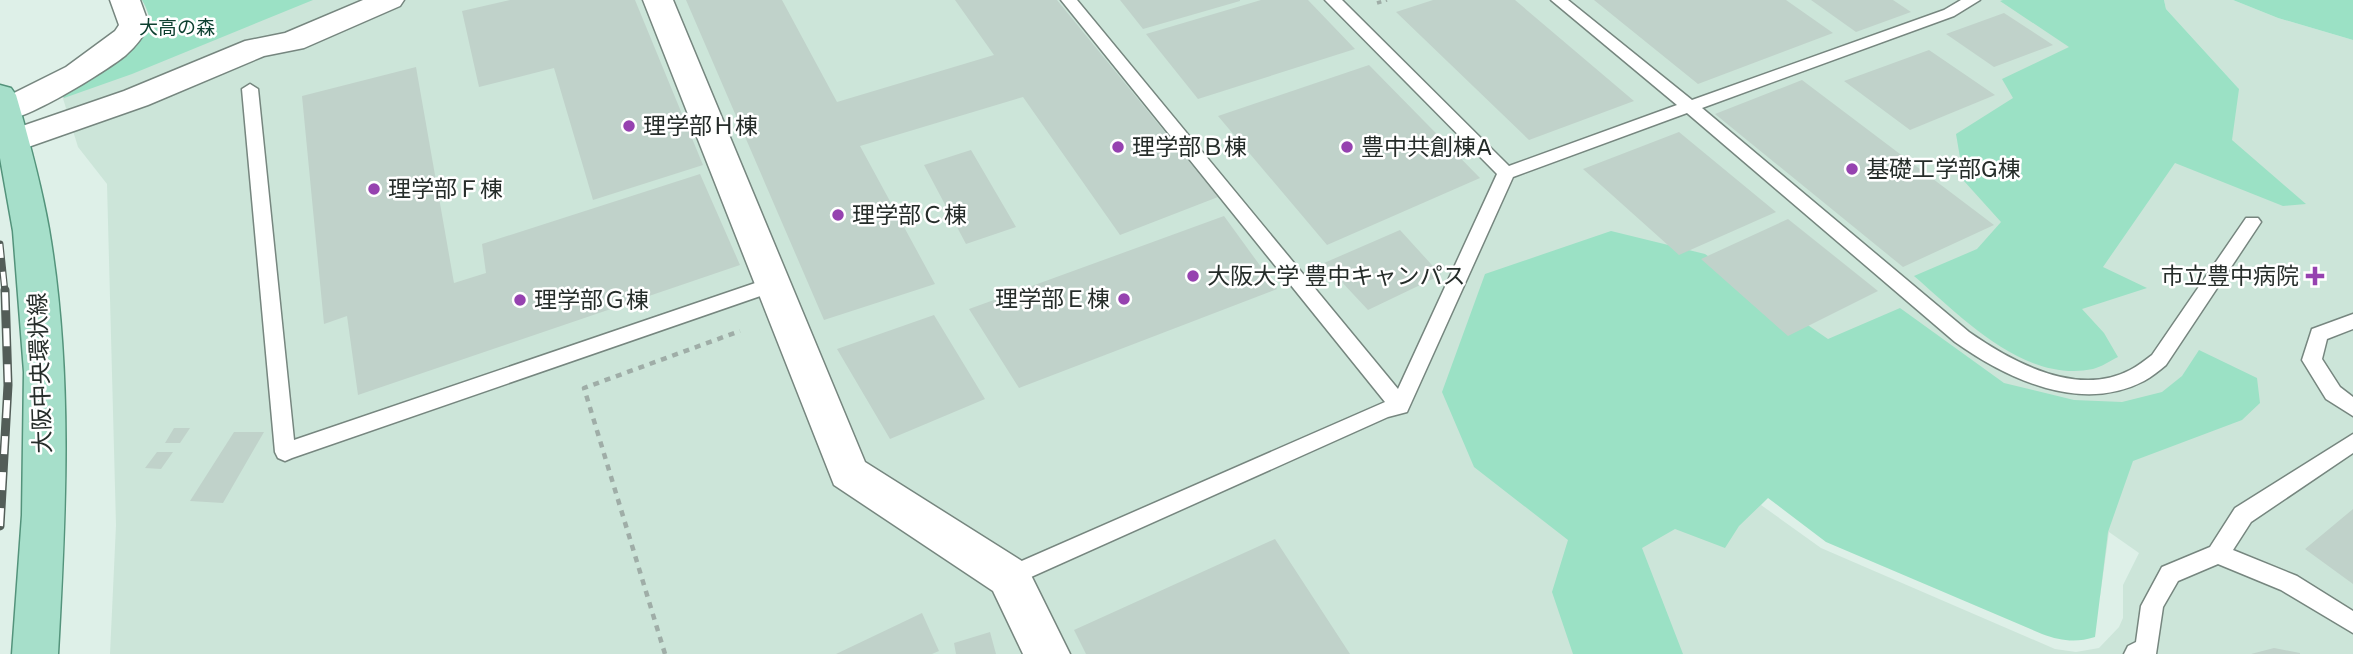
<svg xmlns="http://www.w3.org/2000/svg" width="2353" height="654" font-family="'Public Sans','Noto Sans JP',sans-serif">
<rect width="100%" height="100%" fill="#def0e8"/>
<path fill="#cce5d9" fill-rule="evenodd" d="M142 0H2119L2239 89 2166 9 2164 0H2233L2278 18 2353 40V654H110L116 525 107 184 78 147 61 92 144 37 150 27V19ZM1803 462 2100 597 2109 532 2139 553 2123 585V618L2119 627 2099 648 2076 652 2055 649 1821 548 1761 505Z"/>
<path fill="#9be1c5" d="M142 0H313L132 74 64 98 61 92 138 42C153 29 152 17 142 0Z
M2003 0H2164L2166 9 2239 89 2232 140 2306 204 2283 206 2175 163 2103 267 2147 288 2082 309 2104 333 2118 357C2110 361 2101 367 2093 369 2023 383 1962 317 1914 276L1977 249 2001 222 1964 181 1956 134 2013 98 2002 79 2069 47 2000 1Z
M2233 0H2353V40L2278 18Z
M1611 231 1705 254 1828 339 1900 308 2004 383 2074 400 2122 402 2162 392 2182 376 2199 350 2257 378 2260 403 2242 420 2133 461 2108 532 2095 637C2076 643 2061 641 2042 634L1826 542 1768 498 1739 526 1725 548 1675 529 1642 548 1683 654H1573L1552 592 1568 540 1474 467 1442 392 1485 274Z"/>
<path fill="#c0d2ca" d="M510 0H635L703 165 593 200 554 68 479 87 462 11Z
M686 0H782L837 102 994 55 955 0H1057L1218 197 1120 235 1023 97 860 146 935 284 824 320Z
M1120 0H1240V1L1143 29Z
M1261 0H1308L1355 49 1198 99 1146 34Z
M1433 0H1515L1634 101 1529 140 1396 12Z
M1594 0H1786L1833 33 1698 84Z
M1811 0H1893L1911 12 1856 32Z
M2004 13 2053 45 1994 67 1946 34Z
M1929 50 1995 95 1910 130 1844 81Z
M1369 65 1480 178 1327 245 1218 116Z
M416 67 454 283 486 273 482 244 700 174 740 265 358 395 347 316 324 324 302 96Z
M1802 80 1994 225 1903 267 1715 114Z
M1679 132 1776 212 1679 255 1583 169Z
M971 150 1016 227 966 244 924 165Z
M1224 216 1277 289 1019 388 969 309Z
M1788 219 1878 291 1788 336 1701 259Z
M1400 230 1441 275 1368 310 1324 263Z
M934 315 985 399 890 439 837 349Z
M174 428H190L180 443H165Z
M234 432H264L223 503 190 501Z
M157 452H173L161 469 145 468Z
M2353 509V584L2305 549Z
M1275 539 1350 654H1086L1074 630Z
M922 613 939 651 932 654H836Z
M990 632 996 654H956L954 643Z
M2274 648 2300 653V654H2251Z"/>
<g fill="none" stroke-linecap="round" stroke-linejoin="round">
<g stroke="#76867f" stroke-width="3">
<path id="service" d="M1061 0H1077L1398 389 1497 174 1325 0H1342L1509 166 1677 105 1551 0H1568L1692 100 1944 10 1961 0H1980L1954 16 1702 108 1969 332C2012 362 2077 398 2130 370 2138 366 2145 360 2152 355L2246 218H2258L2261 222 2166 365C2159 371 2151 377 2144 381 2081 414 2007 379 1955 342L1687 113 1513 177 1407 412 1388 417 1009 587 1001 584 998 577 1001 570 1385 402Z
M250 84 258 89 294 440 764 280H778L780 285 778 290 292 458 285 461 278 458 275 452 242 89Z
M2353 314V329L2327 339 2322 359 2340 387 2353 397V416L2326 399 2302 360 2312 329Z
M2353 434V453L2251 522 2233 550 2297 576 2353 611V633L2281 590 2218 564 2178 581 2163 607 2156 654H2124L2128 646 2136 642 2141 606 2162 567 2210 547 2235 508Z"/>
</g>
<g stroke="#76867f" stroke-width="3">
<path id="minor" d="M110 0H140L149 25C143 37 136 46 126 55 108 70 20 125 0 120V100L66 67 115 31 119 25Z
M363 0H404L400 6 304 48 264 56 148 105 14 152 2 149 0 146 2 133 124 91 245 41 285 33Z
M643 0H673L865 462 1025 563 1070 654H1023L993 591 834 485Z"/>
</g>
<g stroke="#53937b" stroke-width="3">
<path id="primary" d="M0 85 11 88 16 95C29 140 41 184 49 229 73 369 66 513 58 654H12L22 515 24 372 13 231 0 158Z"/>
</g>
<path stroke="#9fada7" stroke-width="3.5" stroke-dasharray="4.5 4.5" stroke-linecap="butt" d="M1377 3 1387 0"/>
<path stroke="#9fada7" stroke-width="4.5" stroke-dasharray="6 6" stroke-linecap="butt" d="M665 654 584 388 740 331"/>
<use href="#service" fill="#fff" fill-rule="evenodd"/>
<use href="#minor" fill="#fff" fill-rule="evenodd"/>
<use href="#primary" fill="#a6dfca" fill-rule="evenodd"/>
<g stroke="#535d58" stroke-width="7">
<path id="rail-far1" d="M0 244 5 292"/>
</g>
<g stroke="#535d58" stroke-width="9">
<path id="rail" d="M0 526 8 385 5 290"/>
</g>
<use href="#rail-far1" stroke="#fff" stroke-width="4.5" stroke-dasharray="14" stroke-linecap="butt"/>
<use href="#rail" stroke="#fff" stroke-width="6" stroke-dasharray="18" stroke-linecap="butt"/>
</g>
<g fill="#9642b0" stroke="#fff" stroke-width="2.5">
<circle cx="629" cy="126" r="7"/>
<circle cx="1118" cy="147" r="7"/>
<circle cx="1347" cy="147" r="7"/>
<circle cx="1852" cy="169" r="7"/>
<circle cx="374" cy="189" r="7"/>
<circle cx="838" cy="215" r="7"/>
<circle cx="1193" cy="276" r="7"/>
<path d="M2311.5 265.5h7v7h7v7h-7v7h-7v-7h-7v-7h7z"/>
<circle cx="1124" cy="299" r="7"/>
<circle cx="520" cy="300" r="7"/>
</g>
<g text-anchor="middle" stroke-width="5" stroke-linejoin="round" paint-order="stroke">
<g font-size="19" fill="#0d4030" stroke="#fff">
<text x="177" y="34">大高の森</text>
</g>
<g font-size="23" fill="#262d2a" stroke="#fff" text-anchor="start">
<text x="643" y="134">理学部Ｈ棟</text>
<text x="1132" y="155">理学部Ｂ棟</text>
<text x="1361" y="155">豊中共創棟A</text>
<text x="1866" y="177">基礎工学部G棟</text>
<text x="388" y="197">理学部Ｆ棟</text>
<text x="852" y="223">理学部Ｃ棟</text>
<text x="1207" y="284">大阪大学 豊中キャンパス</text>
<text x="2299" y="284" text-anchor="end">市立豊中病院</text>
<text x="1110" y="307" text-anchor="end">理学部Ｅ棟</text>
<text x="534" y="308">理学部Ｇ棟</text>
</g>
<g font-size="23" fill="#262d2a" stroke="#fff">
<text transform="translate(40 373) rotate(-92)" y="8">大阪中央環状線</text>
</g>
</g>
</svg>
